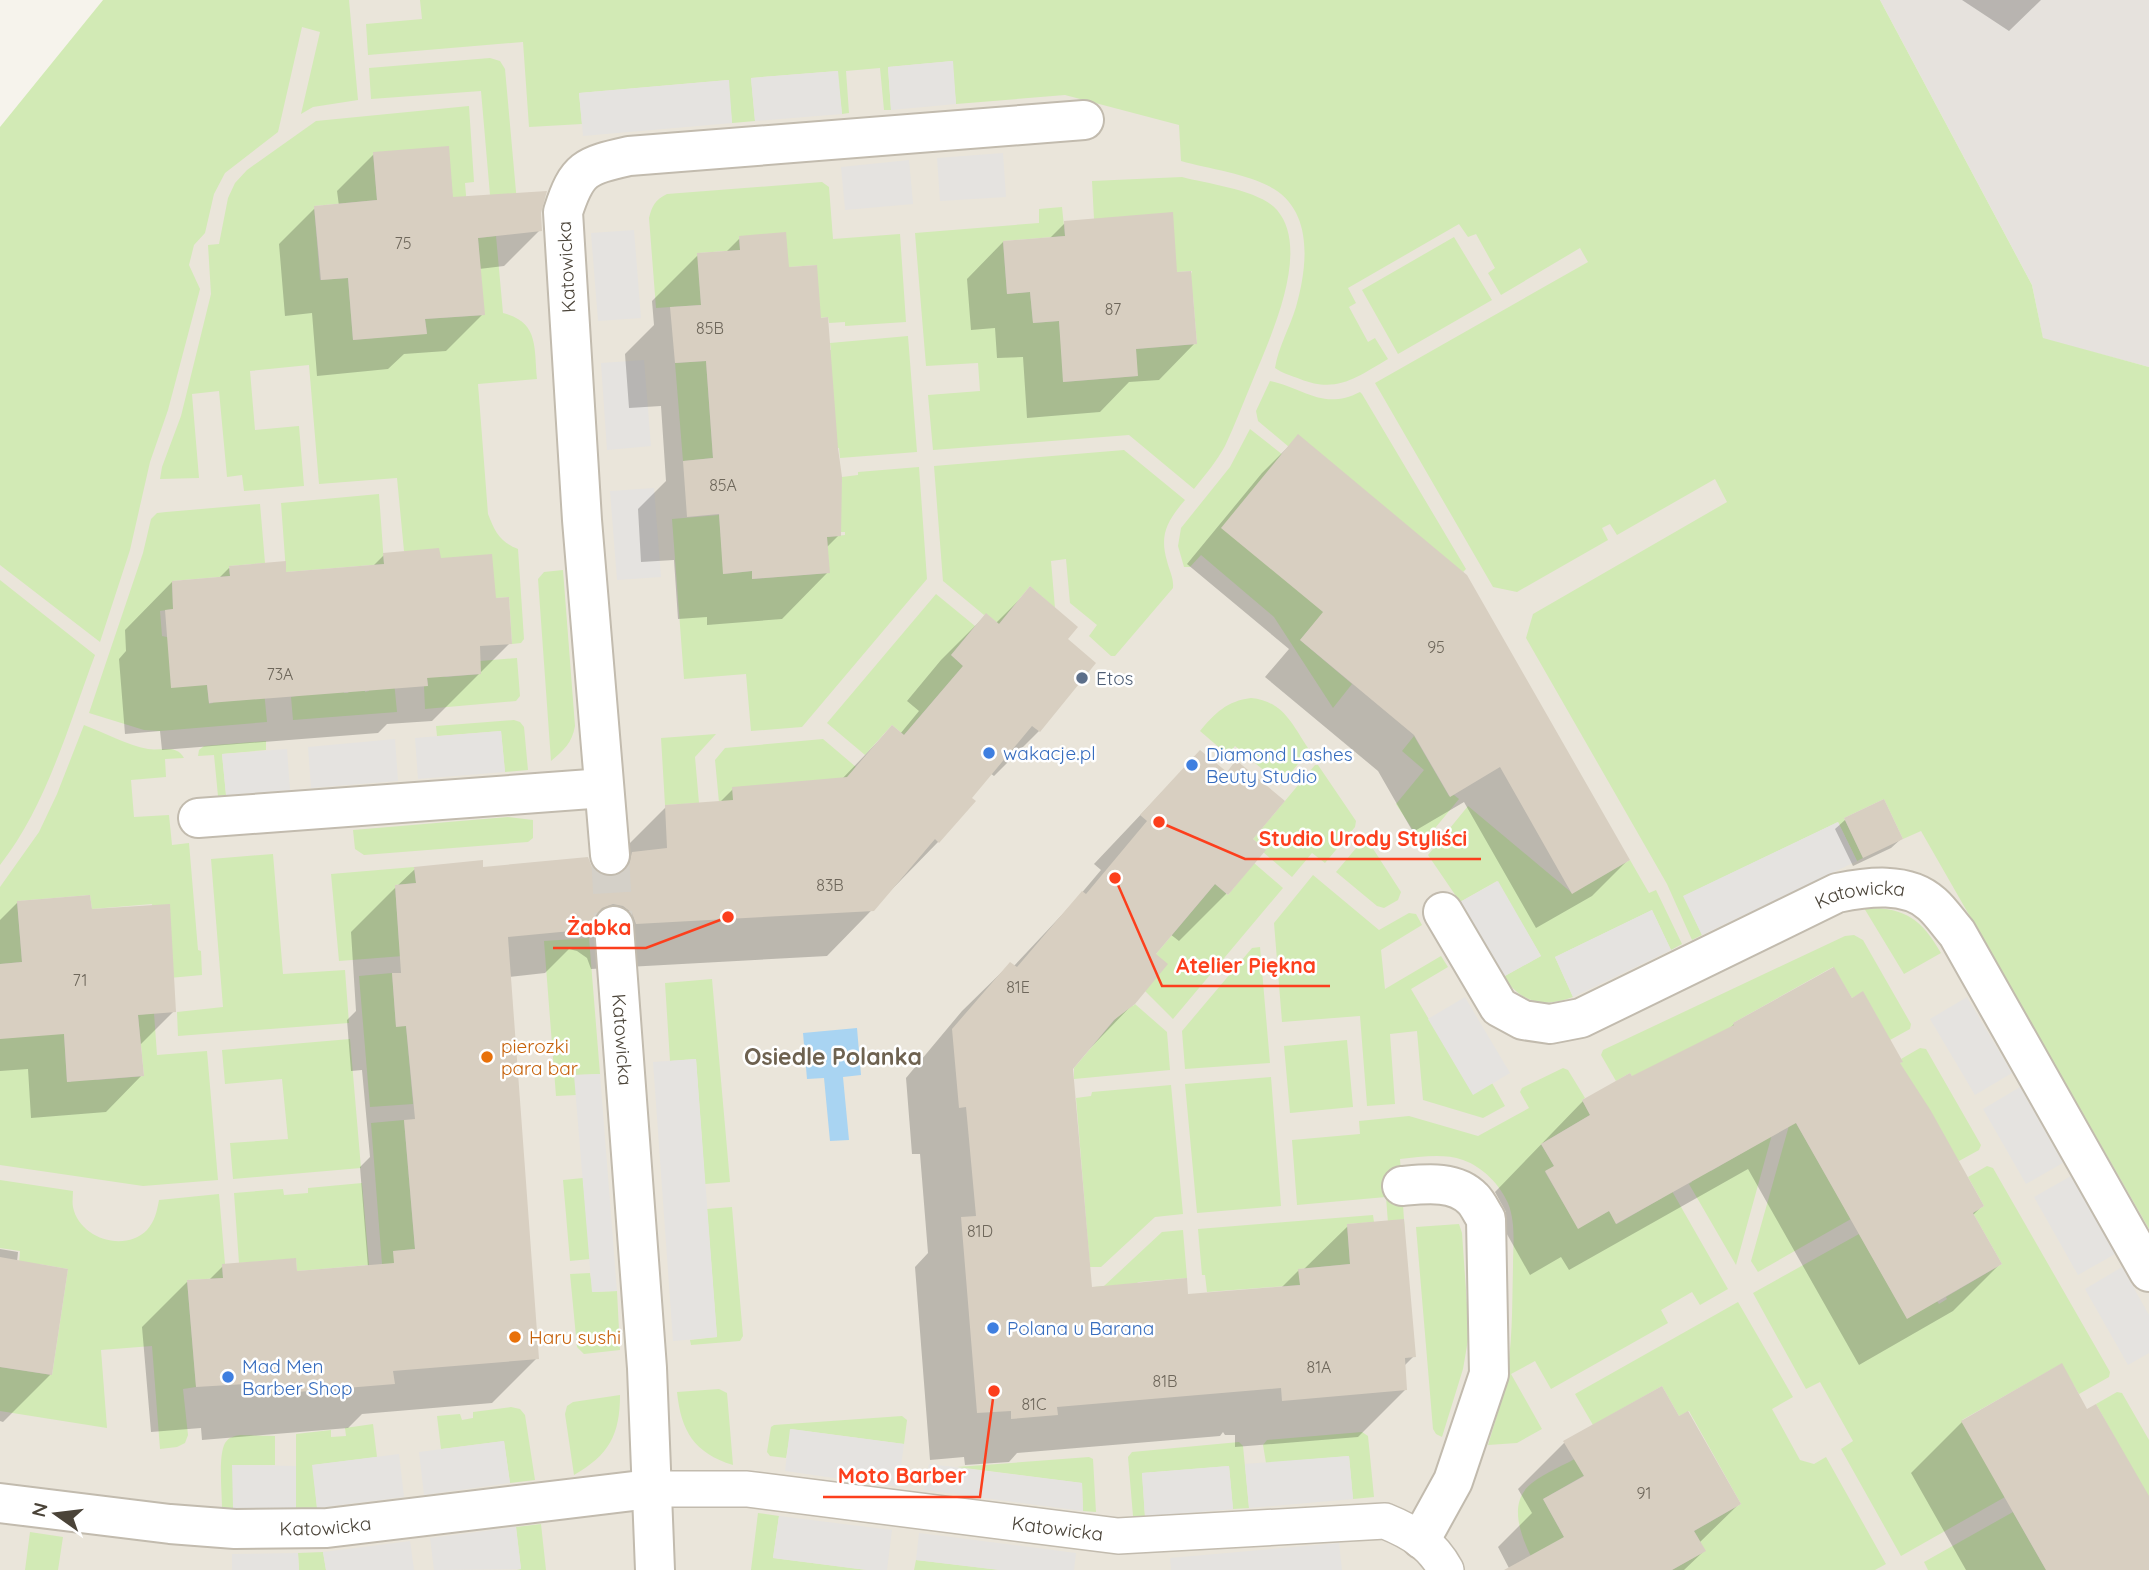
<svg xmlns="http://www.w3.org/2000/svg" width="2149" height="1570" font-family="Quicksand,sans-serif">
<rect width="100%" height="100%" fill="#f6f3ec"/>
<path fill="#eae5da" d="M232 0H717L1557 206 2149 1206V1570H0V330Z"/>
<path fill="#e6e2dd" d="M1880 0H2149V367L2043 339 2032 285Z"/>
<path fill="#d2eab5" d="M103 0H349L358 100 313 107 301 114 320 32 302 27 278 132 225 173 214 194 205 233 194 245 189 265 200 289 168 410 150 462 130 550 100 642 0 565V127Z
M420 0H1880L2032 285 2043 338 2149 367V1229L1921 831 1903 839 1884 799 1844 818 1863 858 1857 861 1838 822 1684 896 1702 935 1692 940 1667 884 1526 638 1533 614 1727 502 1715 479 1617 535 1610 524 1602 528 1608 540 1517 592 1493 587 1375 383 1588 262 1580 248 1501 295 1488 273 1495 268 1476 234 1468 237 1459 224 1348 288 1356 303 1349 307 1368 342 1375 338 1388 359C1357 377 1337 394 1300 379 1292 376 1282 373 1275 368 1278 348 1290 327 1296 307 1307 268 1314 214 1274 189 1250 174 1209 169 1181 161L1179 125 1065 95 956 104 952 61 888 67 891 110H884L880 68 846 71 849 113 842 114 837 71 751 78 755 121 732 123 728 80 579 93 582 124 529 127 523 42 368 55 366 24 422 19Z
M490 58 500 61 505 69 517 203 490 195 481 91 371 99 369 68Z
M469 106 474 182 465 183 467 207 373 152 377 200 314 206 320 280 348 278 353 340 427 333 425 319 484 315 478 238 496 236 503 313C539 322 534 347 537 379L478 384 488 514C495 532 500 542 518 549L524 639 521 643 512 644 509 597 496 598 441 558 404 551 397 478 319 484 309 365 250 371 255 430 299 426 304 486 244 491 242 475 227 477 219 391 192 394 199 478 160 479 162 467 181 416 211 294 208 245 219 244 228 198 235 183 247 170 316 121Z
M1182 177C1208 184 1260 190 1277 210 1312 251 1269 340 1252 382 1243 403 1235 425 1225 446 1217 461 1205 475 1194 489L1129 435 933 450 928 395 980 391 978 363 926 366 915 233 1039 223V209L1062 207 1065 236 1003 241 1007 294 1030 292 1033 323 1059 321 1064 382 1137 376 1136 349 1197 344 1193 296 1179 297 1178 275 1191 274 1192 271 1177 272 1094 219 1092 181Z
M822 182 829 187 833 239 900 234 906 322 845 326V322L829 323 828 317 810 319 817 265 789 267 739 237 740 250 698 253 701 305 656 308 649 218C652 206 655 200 667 194Z
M1454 237 1492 300 1398 354 1362 290Z
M908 336 917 452 840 458 839 448 831 449 823 350H831L830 343Z
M706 361 713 458 683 461 675 363Z
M1270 381C1304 388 1323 411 1360 392L1362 394 1466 569 1463 572 1289 447 1258 421 1256 411Z
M1250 429 1283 455 1324 612 1300 640 1352 684 1333 708 1274 617 1201 555 1190 567H1184L1178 546 1181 528 1230 467Z
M1124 450 1185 500C1168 520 1159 534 1167 561 1169 570 1174 578 1173 588L1115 656H1111L1089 636 1097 625 1070 603 1066 559 1051 561 1055 608 1030 586 999 624 986 614 984 615 943 581 934 466Z
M919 467 927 579 802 727 751 731 746 674 684 679 672 519 719 515 724 574 752 571 753 579 829 573 827 537 845 535V532H838L842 477 858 475V472Z
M379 494 384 564 286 572 281 503Z
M260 504 265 563 229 566 230 576 172 581 173 609 160 611 162 636 167 637 207 685 209 704 213 703 212 696 263 680 267 722 160 731 144 730 89 713 143 553 151 519 157 513 166 512Z
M563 570 575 726C572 743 564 750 551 761L538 579 544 572Z
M0 580 95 655C69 724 46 807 0 865Z
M936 594 975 626 951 655 963 666 904 735 892 725 865 755 827 723Z
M517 658 520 696 516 701 425 709 424 686H428L426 667 446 677 480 674V661Z
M363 672 365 692 369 691V684L394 681 397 712 293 720 291 697 296 696 295 689 343 673 344 693H348Z
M1251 698C1283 701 1292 724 1308 748L1306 754 1281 785 1235 746 1228 755 1200 731C1215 713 1227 701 1251 698Z
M514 720 520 722 524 727 528 770 505 772 501 731 437 736 436 726Z
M84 725C105 733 127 745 148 749 161 751 177 744 184 758L165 759 166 777 131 780 134 817 169 815 172 845 189 843 198 950 201 951 202 975 158 979 152 904 92 909 90 895 17 901 22 962 0 964V887L39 832 57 794Z
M716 734 695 757 699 803 665 805 661 738Z
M1414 736 1449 796 1454 795 1459 799 1422 844 1396 804 1424 770 1402 751Z
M823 739 856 767 853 770 865 780 734 812 720 813 715 760 725 748Z
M266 741V750L222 754 226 795 218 796 214 755 198 756 199 750 204 746Z
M1315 765H1318L1356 821 1355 827 1325 863 1312 853 1292 877 1263 852 1265 849 1253 839Z
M1468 806 1572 893 1630 860 1649 893 1656 890 1682 944 1671 950 1652 910 1555 957 1573 997C1542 1008 1524 1004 1503 977L1541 956 1497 881 1460 902 1428 855Z
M508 817 533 820V838L528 842 364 855 355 849 353 830Z
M1362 841H1368L1401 892 1398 900 1384 908 1377 906 1336 872Z
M273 854 283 974 345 970 349 1023 178 1036 177 1012 223 1007 211 859Z
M1254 863 1283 888 1173 1019 1145 991 1156 954 1215 884 1228 895Z
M414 867 416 883 395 885 399 941 416 955 339 961 331 874Z
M1313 875 1379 930 1409 913 1416 914 1422 925 1381 950 1385 989 1441 956 1448 967 1411 989 1473 1094 1492 1083 1505 1106 1483 1118 1423 1100 1417 1031 1390 1034 1395 1104 1367 1106 1360 1016 1282 1022 1274 923Z
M1864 908C1904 907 1921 918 1941 953L1904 974Z
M1854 935 1863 940 1911 1024 1910 1029 1890 1040 1863 992 1852 998 1833 967 1733 1023 1740 1037 1639 1088 1630 1073 1616 1081 1601 1055 1603 1050 1845 936Z
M589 938 600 1074 575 1075 577 1095 556 1096 544 941Z
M1260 947 1270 1063 1185 1069 1182 1031 1252 948Z
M392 973 396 1026H406L413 1104 370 1107 359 976Z
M712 979 730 1182 705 1184 696 1059 670 1061 665 983Z
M1129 1003 1133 1006 1135 1004 1167 1032 1170 1070 1074 1079V1068Z
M154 1013 157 1055 207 1051 218 1180 143 1186 0 1165V1026L64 1034 67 1082H71L70 1068 97 1080 144 1076 138 1015Z
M350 1039 361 1168 233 1179 230 1143 288 1139 282 1079 225 1084 222 1050Z
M1347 1040 1353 1107 1290 1113 1284 1046Z
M1920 1048 1926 1049 1981 1145 1979 1150 1959 1161 1891 1068 1902 1062 1901 1059Z
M1563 1068 1568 1070 1585 1098 1582 1100 1590 1115 1541 1144 1554 1166 1545 1172 1578 1228 1609 1211 1617 1224 1662 1198 1665 1179 1728 1289 1700 1305 1692 1292 1661 1310 1668 1323 1551 1389 1535 1361 1511 1374 1542 1429 1517 1443 1488 1445C1494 1425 1501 1404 1505 1384 1513 1346 1512 1305 1513 1267 1513 1246 1516 1223 1508 1203 1500 1185 1483 1167 1463 1160 1443 1153 1421 1157 1400 1159L1405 1235 1389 1236 1386 1197 1297 1205 1292 1140 1360 1134 1359 1121 1409 1116 1478 1136 1529 1108 1520 1092 1522 1088Z
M1271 1077 1281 1206 1197 1213 1185 1084Z
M1171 1085 1183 1214 1155 1217 1101 1267H1090L1076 1098 1091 1096 1092 1092Z
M1779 1109 1736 1265 1689 1184 1692 1182 1685 1169 1711 1171 1749 1149Z
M404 1120 415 1249 394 1251V1264H382L371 1123Z
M1790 1122 1796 1123 1851 1219 1758 1272 1751 1261Z
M1987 1166 1993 1168 2110 1372 2109 1377 2079 1394 2061 1364 1962 1420 2005 1497 1901 1556 1841 1449 1853 1441 1820 1382 1806 1389 1753 1293 1859 1234 1907 1318 1937 1301 1939 1304 1947 1299 1946 1297 2002 1264 1973 1213 1984 1206 1968 1177Z
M583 1178 590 1259 570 1261 563 1180Z
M0 1180 73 1191C73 1196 72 1202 73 1207 79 1238 124 1253 147 1230 155 1221 157 1211 159 1200L219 1194 225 1264 222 1265 223 1278 187 1280 196 1387 183 1389 188 1435 185 1443 177 1447 160 1449 152 1346 101 1350 107 1428 0 1411V1367L52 1375 68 1269 39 1264H19L20 1251 0 1248Z
M362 1183 369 1265 297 1271 296 1259 239 1263 234 1193 283 1189 284 1195 308 1193V1188Z
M732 1207 743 1336 740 1341 691 1345 690 1340 717 1337 707 1209Z
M1373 1215 1374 1222 1347 1224 1350 1264 1299 1269 1300 1285 1207 1292 1205 1275H1202L1198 1229Z
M1459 1224 1462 1233 1469 1334 1463 1369 1442 1437 1436 1434 1433 1429 1416 1227Z
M1183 1230 1187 1278 1139 1282 1096 1302 1094 1287 1104 1286 1162 1232Z
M590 1273 593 1292 617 1291 620 1350 584 1354 577 1347 570 1274Z
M1738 1302 1793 1397 1772 1409 1800 1460 1814 1464 1826 1457 1886 1564 1875 1570H1672L1705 1551 1694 1531 1741 1504 1689 1411 1679 1416 1662 1386 1593 1425 1575 1394Z
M719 1389 727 1393 733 1465C694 1453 681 1431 677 1392Z
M2117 1392 2122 1393 2149 1440V1499L2096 1404Z
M620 1395C620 1435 609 1455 574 1475L565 1414 567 1406 573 1402Z
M511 1407 520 1409 525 1415 535 1480 510 1483 504 1441 441 1449 437 1416 460 1414 462 1420 473 1418V1412Z
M902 1416 907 1420 904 1444 791 1429 786 1458 770 1456 767 1452 771 1427 774 1425Z
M373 1424 377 1457 313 1465 317 1508H296V1434L331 1430V1437L346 1436 345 1428Z
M1362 1432 1368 1436 1374 1497 1353 1499 1349 1456 1266 1463 1263 1445 1267 1440Z
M240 1435 275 1436V1465H233V1508H222C222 1492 218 1456 225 1443 229 1437 234 1436 240 1435Z
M1239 1442 1243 1446 1249 1508 1233 1509 1229 1466 1142 1473 1145 1517 1133 1516 1128 1457 1132 1452Z
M1580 1456 1590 1472 1543 1499 1564 1537 1538 1570C1526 1547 1503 1505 1532 1483 1546 1472 1565 1465 1580 1456Z
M1089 1457 1093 1459 1096 1512 1083 1511 1082 1483 957 1467Z
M2013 1512 2046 1570H1928L1924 1562Z
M758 1513 779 1516 773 1558 867 1570H751Z
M541 1524 546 1570H517L521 1569 516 1527Z
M30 1532 63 1537 58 1570H25Z
M323 1552 326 1570H299L298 1553Z
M916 1560 1000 1570H914Z"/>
<path fill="#e5e3e0" d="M953 61 956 104 891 110 888 67Z
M838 71 842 114 755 121 751 78Z
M729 80 732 123 583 136 579 93Z
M1003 153 1006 197 940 201 937 158Z
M909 160 913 204 845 210 841 167Z
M634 230 641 318 598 321 591 233Z
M644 360 651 446 607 450 601 363Z
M654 488 661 577 617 580 610 491Z
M501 731 505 772 418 779 415 738Z
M395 739 398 781 311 788 308 747Z
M287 749 290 790 226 795 222 754Z
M1838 822 1857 861 1702 935 1683 896Z
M1498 881 1541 956 1503 977 1460 902Z
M1652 910 1671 950 1573 997 1555 957Z
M1465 997 1510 1073 1473 1095 1428 1019Z
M1967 997 2012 1073 1975 1095 1930 1019Z
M696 1059 717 1337 673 1341 653 1062Z
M600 1074 617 1291 592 1292 574 1075Z
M2020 1087 2063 1163 2026 1184 1983 1109Z
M2071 1176 2115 1254 2078 1275 2034 1197Z
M2122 1267 2149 1315V1353L2128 1365 2085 1289Z
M790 1429 904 1444 898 1487 785 1471Z
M504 1441 510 1483 424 1495 419 1452Z
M399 1454 404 1497 317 1508 312 1465Z
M1349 1456 1353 1499 1249 1508 1245 1464Z
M929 1464 1082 1483 1083 1511 924 1490Z
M232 1465 296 1466V1508H233Z
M1229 1466 1233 1509 1145 1517 1142 1473Z
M779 1516 892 1530 887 1570H867L773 1558Z
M516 1527 521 1569 434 1570 430 1538Z
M919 1533 1076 1553 1074 1570H1000L916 1560Z
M410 1541 414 1570H326L323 1552Z
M1339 1543 1342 1570H1171L1170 1558Z
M298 1553 299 1570H232V1554Z"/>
<path fill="#a9d4f2" d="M857 1028 861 1075 843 1077 849 1140 830 1141 824 1078 807 1079 803 1033Z"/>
<path fill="#0003" d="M1962 0H2041L2009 31Z
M374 154 451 199 539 213 540 230 504 266 479 269 483 314 446 351 404 354 388 369 317 376 312 313 285 316 279 244 315 208 339 206 337 191Z
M1065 223 1175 274 1195 343 1159 380 1129 382 1100 412 1027 418 1023 357 997 358 995 328 971 330 967 279 1003 242 1049 239Z
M740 238 787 269 839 535 826 548 828 572 782 619 707 625V617L678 619 674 560 641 562 638 509 666 481 661 406 629 408 625 354 654 325 652 301 698 255 725 253Z
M1298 437 1628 860 1592 896 1536 928 1464 802 1413 832 1378 771 1265 677 1289 649 1187 564 1262 473Z
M384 555 439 560 494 600 510 643 432 721 387 724 378 733 162 750 160 731 125 734 119 659 126 651 125 630 172 582 219 578 229 568 285 574 372 567Z
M1030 589 1066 639 1039 731 994 776 990 773 938 842 827 956 591 969 587 958 577 951 569 949 545 973 509 977 537 1358 492 1403 362 1414 348 1428 202 1440 201 1428 151 1432 142 1327 187 1282 209 1280 223 1266 296 1273 368 1267 360 1167 370 1157 362 1070 351 1071 347 1020 356 1011 351 932 396 887 415 869 590 868 599 876 608 878 622 865 621 852 666 807 719 803 733 789 841 780 892 727 900 734 919 711 907 701 941 660 986 615 996 623Z
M1200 752 1250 839 1263 850 1226 894 1179 941 1170 934 1153 954 1134 1003 1071 1068 1090 1289 1187 1295 1281 1288 1299 1270H1303L1348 1226 1414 1356 1404 1366 1405 1390 1358 1437 1235 1447V1435H1225L1223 1432 1220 1436 1017 1453 1009 1462 965 1465 964 1457 930 1460 915 1267 928 1253 920 1154H912L906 1078 962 1011 1010 964 1013 967 1074 902 1101 870 1094 864Z
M1845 820 1901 839 1891 848 1853 866 1835 829Z
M18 902 90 911 174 1011 139 1046 142 1075 106 1112 31 1118 28 1069 0 1071V920Z
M1851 1000 1898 1064 1982 1206 1972 1216 2000 1264 1953 1311 1859 1365 1748 1169 1569 1270 1561 1257 1530 1275 1499 1220 1506 1212 1495 1192 1583 1101 1728 1030 1734 1024Z
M0 1249 18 1252 17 1262 51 1374 3 1422 0 1421Z
M2087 1411 2149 1504V1570H1966L1911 1473 1962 1422Z
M1679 1418 1739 1504 1699 1543 1704 1551 1684 1570H1510L1498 1547 1532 1513 1518 1489 1564 1443Z"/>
<path fill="#d8cfc1" d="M449 146 453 197 547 191 541 213 542 231 478 238 485 315 425 319 427 334 353 340 348 278 321 280 314 206 377 200 373 152Z
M1173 212 1177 272 1191 271 1197 344 1136 349 1138 376 1063 382 1059 321 1033 323 1030 292 1007 294 1003 241 1065 236 1064 221Z
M786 232 789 267 817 265 821 318 828 317 838 448 842 477 841 536 827 537 830 573 752 579V571L723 574 719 514 687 517 683 461 713 458 706 361 675 363 670 307 701 305 697 253 740 250 739 236Z
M1298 434 1467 575 1630 860 1572 894 1500 767 1450 797 1414 735 1300 640 1323 612 1221 528Z
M439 548 441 558 492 554 496 598 509 597 512 644 480 646 481 674 427 678 428 686 209 703 207 685 171 688 165 610 173 609 172 581 230 576 229 566 286 561V572L384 564 383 553Z
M1030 586 1078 627 1068 639 1096 663 1040 732 1032 726 972 798 976 801 939 843 935 839 874 911 636 924 632 913 623 906 613 904 602 908 595 916 592 929 508 937 539 1359 393 1371 395 1384 247 1396 246 1384 196 1387 187 1280 223 1278 222 1264 296 1258 297 1271 394 1263 393 1251 415 1249 404 1120 415 1119 406 1026 396 1027 392 973H401L395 885 416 883 414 867 483 860V867L588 857 592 867 600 874 612 877 623 873 629 865 632 852 667 848 665 805 733 800 732 787 847 777 892 725 904 735 963 666 951 655 986 613 999 624Z
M1200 750 1227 772 1236 760 1285 801 1253 839 1266 850 1228 895 1215 884 1156 954 1168 964 1135 1004 1114 1020 1073 1069 1092 1287 1187 1278 1188 1294 1300 1285 1298 1269 1350 1264 1347 1224 1404 1219 1416 1357 1405 1358 1407 1390 1282 1401 1281 1388 1057 1407 1058 1415 1011 1419V1411L977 1413 961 1217 976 1216 966 1107 959 1108 952 1029 1010 962 1017 967 1082 891 1086 894 1147 821 1140 815Z
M1884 799 1903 839 1863 858 1844 818Z
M90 895 92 909 170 904 176 1012 138 1015 144 1076 67 1082 64 1034 0 1039V964L22 962 17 901Z
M1834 967 1852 998 1863 991 1903 1062 1900 1063 1931 1111 1984 1206 1973 1213 2002 1264 1907 1319 1796 1123 1616 1224 1609 1211 1578 1229 1545 1171 1554 1166 1541 1144 1590 1115 1582 1100 1630 1073 1632 1076 1734 1025 1733 1023Z
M0 1257 68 1269 52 1375 0 1367Z
M2062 1363 2087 1409 2096 1404 2149 1496V1570H2046L1961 1421Z
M1662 1386 1679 1416 1688 1411 1741 1504 1694 1531 1706 1551 1672 1570H1504L1564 1537 1543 1499 1584 1476 1563 1441Z"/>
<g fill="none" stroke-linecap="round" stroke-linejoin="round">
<path stroke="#d4d0c8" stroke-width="38" stroke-dasharray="38 19" stroke-linecap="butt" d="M610 855 614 926"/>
<g stroke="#c2bbae" stroke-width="38">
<g id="service">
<path id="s1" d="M650 1489H747L1118 1536 1385 1521C1412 1532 1432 1544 1446 1570"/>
</g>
</g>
<g stroke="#c2bbae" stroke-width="42">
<g id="minor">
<path d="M198 818 604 788"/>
<path d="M610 855 582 520 563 212C577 168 585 166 629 156L1084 120"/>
<path id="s2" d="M1443 912 1499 1007 1523 1020 1550 1024 1581 1018 1837 893C1867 887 1907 881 1932 904 1941 912 1949 924 1957 933L2149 1272"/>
<path id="s3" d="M614 926 647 1368 655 1570"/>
<path d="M1402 1186C1425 1184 1455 1180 1473 1199 1478 1204 1482 1213 1486 1219L1489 1374 1453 1481 1421 1539"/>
<path id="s4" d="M0 1503 170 1524 235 1529 327 1528 650 1489"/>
</g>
</g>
<use href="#service" stroke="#fff" stroke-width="35"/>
<use href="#minor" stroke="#fff" stroke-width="38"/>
</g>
<circle fill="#5c6f8a" stroke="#fff" stroke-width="2.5" cx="1082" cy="678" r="7"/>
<g fill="#3f7fe0" stroke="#fff" stroke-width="2.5">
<circle cx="989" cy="753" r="7"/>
<circle cx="1192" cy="765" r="7"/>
<circle cx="993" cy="1328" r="7"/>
<circle cx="228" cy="1377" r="7"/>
</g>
<g fill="#e8710a" stroke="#fff" stroke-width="2.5">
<circle cx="487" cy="1057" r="7"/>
<circle cx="515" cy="1337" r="7"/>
</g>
<g text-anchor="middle" stroke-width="5" stroke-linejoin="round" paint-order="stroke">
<g font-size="16" fill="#6e675b">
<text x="403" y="249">75</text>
<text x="1113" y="315">87</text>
<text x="710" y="334">85B</text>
<text x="723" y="491">85A</text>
<text x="1436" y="653">95</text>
<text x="280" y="680">73A</text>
<text x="830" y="891">83B</text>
<text x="80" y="986">71</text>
<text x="1018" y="993">81E</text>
<text x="980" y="1237">81D</text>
<text x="1319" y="1373">81A</text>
<text x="1165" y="1387">81B</text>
<text x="1034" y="1410">81C</text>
<text x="1644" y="1499">91</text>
</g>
<g font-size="19" fill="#4b4439" stroke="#fff">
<text transform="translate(566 267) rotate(-93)" y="7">Katowicka</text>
<text dy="7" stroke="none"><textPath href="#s2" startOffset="504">Katowicka</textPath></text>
<text dy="7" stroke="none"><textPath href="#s3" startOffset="114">Katowicka</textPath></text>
<text dy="7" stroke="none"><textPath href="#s4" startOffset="327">Katowicka</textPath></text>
<text dy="7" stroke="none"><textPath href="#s1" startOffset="410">Katowicka</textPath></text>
</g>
<g font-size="19" fill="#4e5e75" stroke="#fff" text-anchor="start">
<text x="1096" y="685">Etos</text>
</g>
<g font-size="19" fill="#366cbe" stroke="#fff" text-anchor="start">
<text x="1003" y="760">wakacje.pl</text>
<text x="1206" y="761">Diamond Lashes<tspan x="1206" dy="22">Beuty Studio</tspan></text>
<text x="1007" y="1335">Polana u Barana</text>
<text x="242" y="1373">Mad Men<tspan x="242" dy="22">Barber Shop</tspan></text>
</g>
<g font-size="19" fill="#c56008" stroke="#fff" text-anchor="start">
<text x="501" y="1053">pierozki<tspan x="501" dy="22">para bar</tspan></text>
<text x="529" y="1344">Haru sushi</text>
</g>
<g font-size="23" font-weight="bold" fill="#6e6250" stroke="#fff">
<text x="833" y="1065">Osiedle Polanka</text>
</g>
</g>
<path fill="none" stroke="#fc3f1d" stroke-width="2.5" d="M1159 822L1245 859H1481M728 917L646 948H553M1115 878L1162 986H1330M994 1391L980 1497H823"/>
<g fill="#fc3f1d" stroke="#fff" stroke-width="2.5">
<circle cx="1159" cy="822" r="7"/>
<circle cx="728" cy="917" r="7"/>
<circle cx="1115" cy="878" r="7"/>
<circle cx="994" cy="1391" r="7"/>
</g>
<g font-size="21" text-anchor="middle" font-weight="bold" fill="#fc3f1d" stroke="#fff" stroke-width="5" stroke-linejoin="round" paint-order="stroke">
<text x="1363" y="846">Studio Urody Styliści</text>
<text x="599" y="935">Żabka</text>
<text x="1246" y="973">Atelier Piękna</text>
<text x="902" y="1483">Moto Barber</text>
</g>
<g transform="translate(56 1514) rotate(284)" stroke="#ffffff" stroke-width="5" paint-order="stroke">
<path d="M0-5L12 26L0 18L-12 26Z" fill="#4b4439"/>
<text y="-10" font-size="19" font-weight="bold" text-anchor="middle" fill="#4b4439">N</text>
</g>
</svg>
